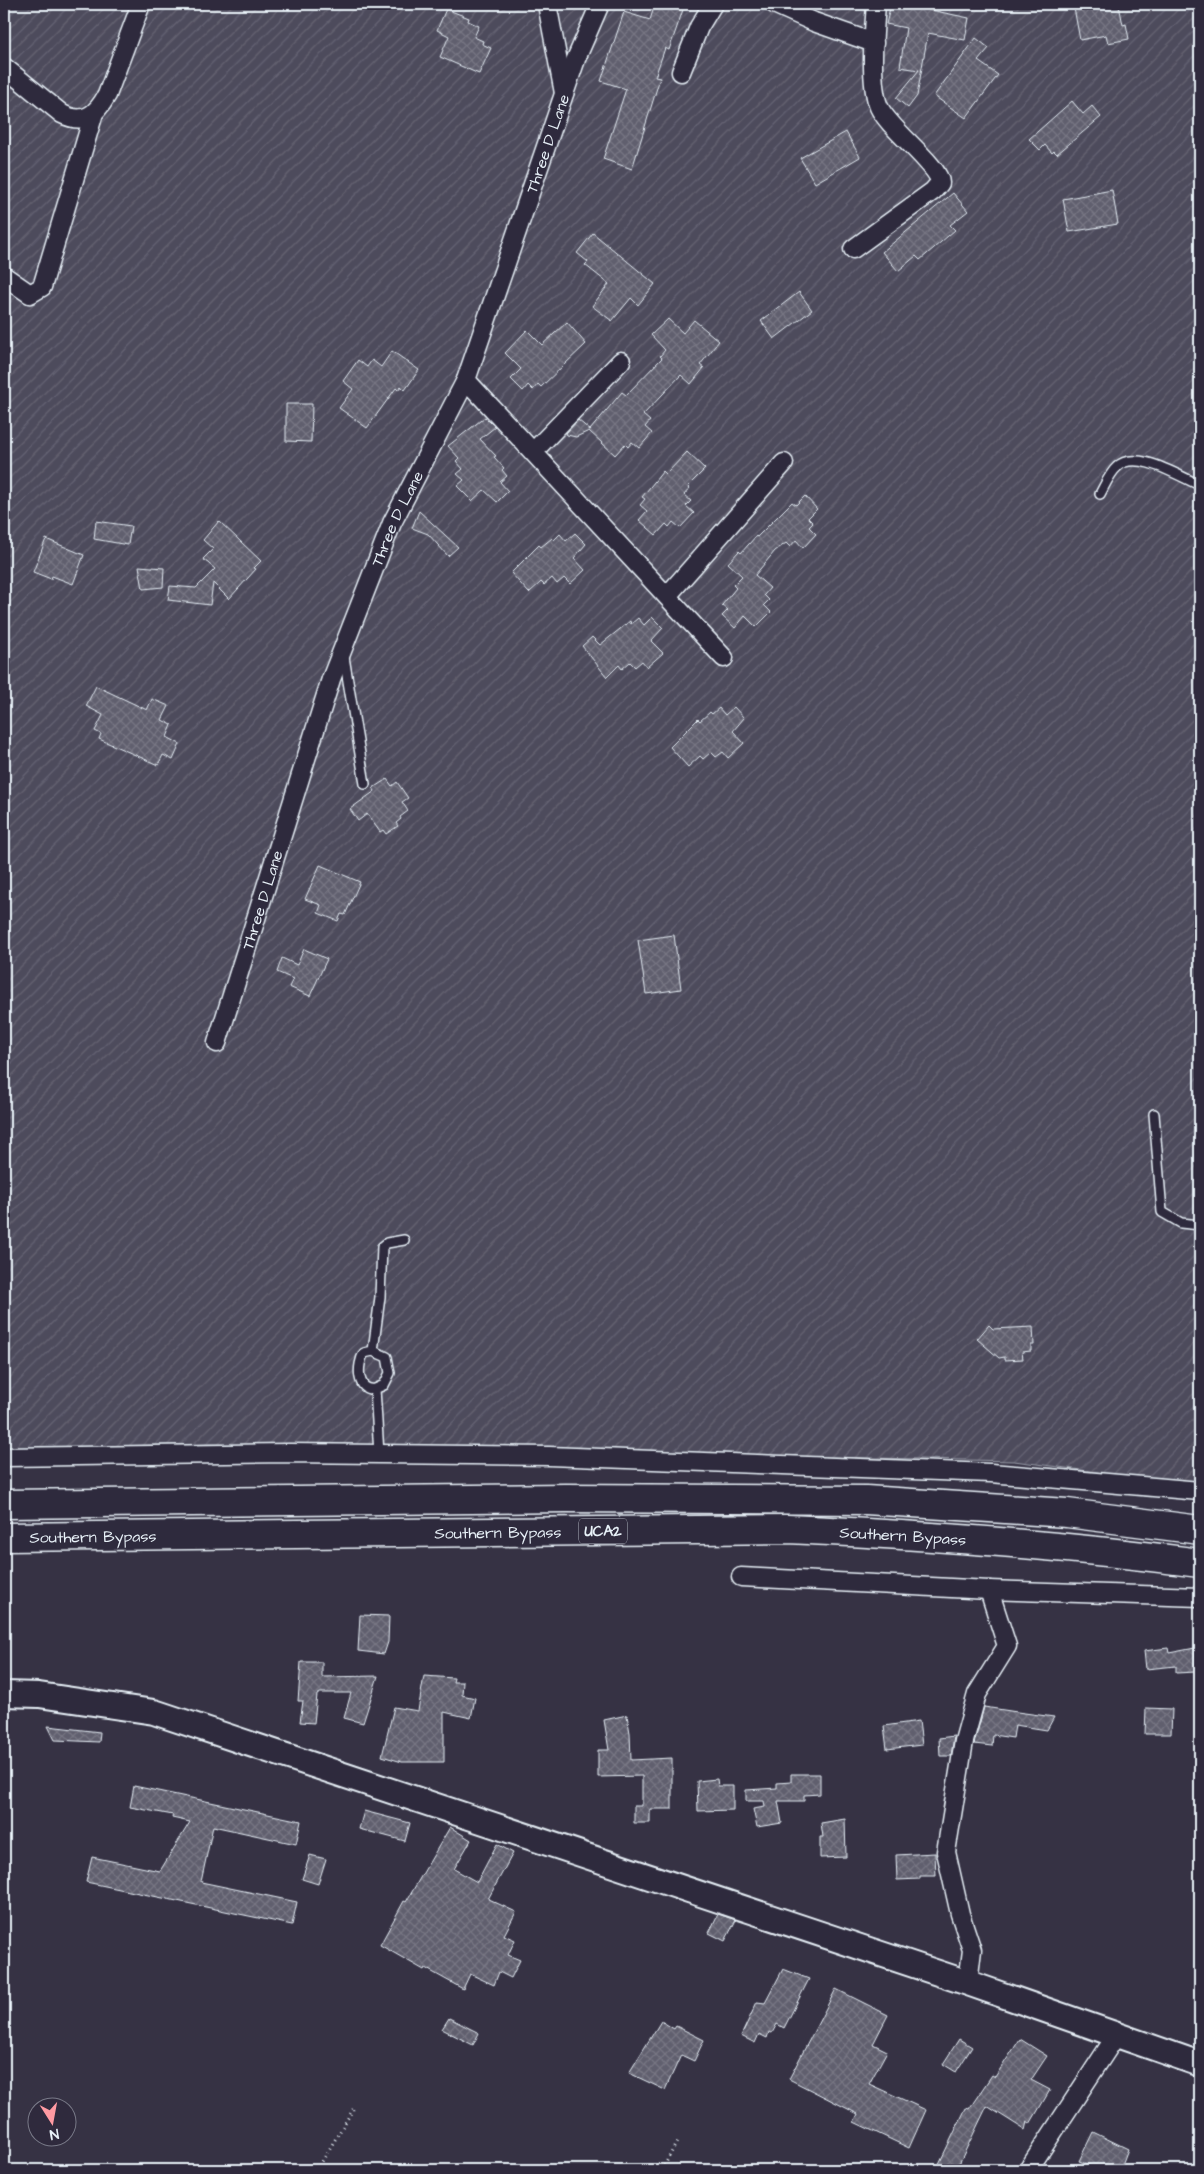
<svg xmlns="http://www.w3.org/2000/svg" width="1204" height="2174" font-family="'Architects Daughter',sans-serif">
<defs>
<pattern id="garden-furrows" width="10" height="10" patternUnits="userSpaceOnUse" patternTransform="scale(1.25)"><rect width="10" height="10" fill="#4d4b5c"/><path d="M-1 1l2-2M0 10L10 0M9 11l2-2" fill="none" stroke="#676574"/></pattern>
<pattern id="building-cross-hatch" width="8" height="8" patternUnits="userSpaceOnUse" patternTransform="scale(1.25)"><rect width="8" height="8" fill="#605e6e"/><path d="M0 0l8 8M0 8l8-8" fill="none" stroke="#777683"/></pattern>
</defs>
<rect width="100%" height="100%" fill="#363244"/>
<filter id="ink" filterUnits="userSpaceOnUse"><feTurbulence type="fractalNoise" baseFrequency=".02" numOctaves="2"/><feDisplacementMap in="SourceGraphic" scale="10" xChannelSelector="R" yChannelSelector="G"/><feConvolveMatrix kernelMatrix="1 2 1 2 8 2 1 2 1" color-interpolation-filters="sRGB"/></filter>
<g filter="url(#ink)">
<path fill="url(#garden-furrows)" stroke="#9a9eaa" d="M4 4H1200V1486L1014 1461 211 1444 4 1448Z"/>
<path fill="url(#building-cross-hatch)" stroke="#e8f1f8" d="M655 4H685L669 50 665 48 655 77 660 78 632 169 603 159 626 89 601 81 624 12 650 20Z
M891 4H902L969 18 965 40 928 33 917 96 908 108 896 98 919 70 900 67 906 28 886 24Z
M1094 4H1108L1109 7 1119 5 1123 25 1126 24 1129 39 1108 43 1106 35 1080 40 1074 8Z
M446 9 469 18 468 21 479 26 474 37 483 41 482 44 491 48 479 74 440 57 449 36 437 30Z
M976 38 989 48 978 61 998 75 966 118 934 96Z
M1072 101 1083 114 1092 106 1101 117 1057 154 1054 151 1052 153 1045 145 1040 150 1029 139Z
M846 132 860 157 815 183 800 158Z
M1112 190 1118 224 1069 232 1063 199Z
M953 193 968 211 950 225 955 230 920 260 916 256 898 271 882 252Z
M593 233 655 284 638 305 631 298 612 321 592 306 609 284 585 265 588 262 577 253Z
M799 292 812 310 774 339 761 321Z
M668 319 683 333 694 320 719 341 700 365 704 368 691 384 681 375 643 415 650 421 645 427 652 433 639 448 632 442 628 447 625 444 615 455 589 431 576 437 567 435 566 433 578 420 590 430 622 392 626 395 662 358 660 356 665 350 651 335Z
M567 322 586 344 541 387 538 384 533 390 528 385 523 391 511 379 521 369 505 353 527 330 542 345Z
M392 351 419 370 405 390 401 386 398 390 396 388 367 428 339 408 353 389 343 381 358 360 367 367 372 360 381 367Z
M286 404H312L311 442 286 441Z
M485 417 495 427 480 439 496 456 494 457 504 468 502 470 507 476 500 482 508 491 497 502 484 490 472 501 457 486 464 480 457 474 463 469 456 461 459 458 448 446Z
M687 452 705 469 688 486 690 488 684 495 691 501 686 506 694 513 680 528 673 522 669 527 666 524 656 535 639 520 647 511 640 505 645 499 642 497 663 471 666 474Z
M805 496 817 509 808 518 813 523 809 527 816 534 803 548 796 540 790 547 786 543 775 551 755 575 770 588 764 595 769 600 764 605 771 612 756 627 745 616 735 628 722 616 728 610 722 605 736 588 733 585 742 576 728 563 739 551 741 553 756 536 757 537 792 502 796 505Z
M419 511 458 547 448 556 428 534 412 528Z
M96 521 131 526 128 545 94 539Z
M219 521 261 561 254 568 256 569 229 599 213 583 210 605 168 600 170 586 196 588 215 569 203 559 213 549 203 540Z
M575 533 586 544 574 558 585 570 570 584 564 578 557 584 552 578 544 585 541 582 529 593 511 573 539 545 541 547 552 538 554 540 560 534 566 541Z
M46 539 84 555 73 584 52 576 51 579 33 572Z
M139 566 164 568 163 587 143 589Z
M652 617 663 628 651 641 663 653 647 667 642 661 635 667 630 662 622 669 619 665 607 677 582 646 592 637 600 645 630 621 631 624 638 618 644 625Z
M96 686 147 710 152 699 169 706 162 720 172 725 167 737 180 744 173 760 163 755 158 765 99 739 101 734 95 731 103 715 86 706Z
M734 707 744 718 733 731 744 743 728 758 723 752 716 757 711 752 703 759 700 756 688 767 670 747 698 719 700 721 710 712 712 714 719 708 725 715Z
M387 779 392 786 397 782 408 798 402 802 408 811 400 817 401 819 396 823 398 826 386 834 383 830 380 832 367 814 358 821 350 809 375 791 373 788Z
M320 865 360 882 345 915 341 914 338 921 318 913 321 905 305 899Z
M674 935 681 989 646 994 638 940Z
M304 949 327 959 310 996 289 987 293 979 277 972 282 958 297 965Z
M989 1325 993 1329 1033 1327 1034 1345H1031V1351L1022 1352 1023 1359 1005 1360V1357L999 1358 977 1339Z
M360 1615 389 1616 388 1642 384 1654 358 1651Z
M1168 1648 1169 1653 1195 1648 1196 1672 1176 1673V1666L1146 1669 1144 1651Z
M301 1662H322V1677L378 1676 363 1723 344 1718 351 1693H320L317 1695 314 1723 300 1722 303 1701H298Z
M424 1676 454 1678 453 1682H463L462 1695 475 1698 471 1718 444 1712V1762H402L382 1756 394 1707 418 1711Z
M984 1707 1017 1712 1054 1717 1047 1730 1015 1725 1013 1738 993 1735 992 1746 974 1744Z
M1146 1708 1172 1709 1171 1734H1145Z
M627 1715 630 1733 631 1760 672 1758V1809H650V1823H634V1806H642V1776L598 1777V1750H609L604 1720Z
M919 1721 922 1745 887 1749 884 1726Z
M48 1726 100 1732 99 1742 55 1740Z
M954 1736 951 1756H940L939 1738Z
M791 1774H820V1794L804 1795V1801H778L782 1823 757 1827 753 1809 765 1807 764 1801H746V1790L777 1788V1783L791 1782Z
M717 1779 718 1786H733V1810L698 1811 697 1781Z
M134 1786 301 1821 296 1844 213 1826 201 1882 297 1902 292 1925 86 1882 92 1857 160 1871 190 1822 172 1818 173 1815 130 1807Z
M364 1811 410 1823 405 1841 359 1829Z
M845 1819 846 1857 820 1858V1837H823L821 1823Z
M450 1827 471 1840 454 1869 477 1882 497 1844 513 1853 488 1899 516 1912 504 1935 515 1940 508 1955 520 1960 511 1978 499 1972 494 1985 470 1974 463 1989 425 1968 424 1970 380 1945 404 1901 406 1902Z
M935 1853 936 1876H920V1879L897 1880 896 1855Z
M310 1855 326 1859 318 1884 302 1879Z
M718 1914 736 1920 725 1941 709 1933Z
M783 1969 809 1979 784 2028 777 2024 772 2033 769 2032 767 2038 759 2034 755 2043 741 2036 757 2002 765 2003Z
M836 1989 888 2015 873 2044 887 2051 869 2084 926 2110 909 2148 854 2122 858 2114 789 2079Z
M449 2018 479 2033 473 2045 442 2029Z
M661 2021 674 2029 676 2026 704 2040 694 2061 681 2055 665 2090 629 2073Z
M959 2039 972 2047 956 2072 943 2064Z
M1020 2039 1047 2056 1031 2080 1050 2090 1030 2124 1027 2122 1025 2130 987 2106 956 2170H936L966 2108 969 2109 992 2075 995 2077Z
M1093 2132 1128 2149 1120 2170H1101L1079 2161Z"/>
<g fill="none" stroke-linecap="round" stroke-linejoin="round">
<g stroke="#e8f1f8" stroke-width="12">
<path id="lane" d="M1100 494C1105 485 1110 473 1117 467 1135 448 1180 477 1200 485
M344 657 365 784
M1154 1114 1162 1212 1181 1223 1200 1225
M373 1351 364 1353C357 1364 356 1392 375 1389
M379 1454 375 1389 384 1385 390 1373 387 1357 373 1351 380 1297 382 1247 387 1243 404 1240"/>
</g>
<g stroke="#e8f1f8" stroke-width="21">
<g id="street">
<path d="M547 4 564 93"/>
<path d="M774 4 814 22 874 43"/>
<path d="M4 67 62 114C84 125 96 115 107 95L141 4"/>
<path d="M681 72 699 27 713 4"/>
<path d="M853 249 933 191 940 183C940 166 889 129 879 107 869 84 874 30 876 4"/>
<path d="M4 276 30 294 42 287 94 113"/>
<path d="M466 380 724 658"/>
<path d="M533 452 621 361"/>
<path d="M667 596 784 463"/>
<path id="s1" d="M217 1043 331 679 392 523 466 380 576 59 600 4"/>
<path d="M4 1457 289 1453 549 1456 991 1473 1200 1491"/>
<path d="M741 1577 989 1590 1200 1597"/>
<path d="M968 1983 972 1950 960 1914 946 1852 964 1741 977 1694 1007 1646 989 1590"/>
<path d="M1028 2170 1116 2036"/>
</g>
</g>
<g stroke="#e8f1f8" stroke-width="28">
<path id="secondary" d="M4 1694 39 1695 154 1712 968 1983 1200 2064"/>
</g>
<g stroke="#e8f1f8" stroke-width="31">
<g id="highway">
<path d="M4 1504 565 1498 866 1500 1067 1513 1200 1530"/>
<path id="s2" d="M4 1537 788 1529C926 1535 1063 1545 1200 1563"/>
</g>
</g>
<path stroke="#e8f1f8" stroke-width="3" stroke-dasharray="1 4" stroke-linecap="butt" d="M317 2170 355 2106
M662 2170 677 2142"/>
<use href="#lane" stroke="#2f2a3d" stroke-width="9"/>
<use href="#street" stroke="#2f2a3d" stroke-width="18"/>
<use href="#secondary" stroke="#2f2a3d" stroke-width="24"/>
<use href="#highway" stroke="#2f2a3d" stroke-width="28"/>
</g>
</g>
<g text-anchor="middle" stroke-width="4" stroke-linejoin="round" paint-order="stroke">
<rect fill="#2f2a3d" stroke="#b0b5c0" stroke-width="1" x="579" y="1518.5" width="48" height="25" rx="4"/>
<g font-size="15" font-weight="bold" fill="#e8f1f8">
<text x="603" y="1536">UCA2</text>
</g>
<g font-size="16" fill="#e8f1f8" stroke="#2f2a3d">
<text dy="6" stroke="none"><textPath href="#s1" startOffset="960">Three D Lane</textPath></text>
<text dy="6" stroke="none"><textPath href="#s1" startOffset="555">Three D Lane</textPath></text>
<text dy="6" stroke="none"><textPath href="#s1" startOffset="150">Three D Lane</textPath></text>
<text dy="6" stroke="none"><textPath href="#s2" startOffset="494">Southern Bypass</textPath></text>
<text dy="6" stroke="none"><textPath href="#s2" startOffset="899">Southern Bypass</textPath></text>
<text dy="6" stroke="none"><textPath href="#s2" startOffset="89">Southern Bypass</textPath></text>
</g>
</g>
<rect width="1204" height="2174" fill="none" stroke="#2f2a3d" stroke-width="20"/>
<rect x="10" y="10" width="1184" height="2154" fill="none" stroke="#e8f1f8" stroke-width="2" filter="url(#ink)"/>
<g transform="translate(52 2122) rotate(169)"><circle r="24" fill="#2f2a3d" stroke="#797a88"/>
<path d="M0-4L9 19L0 12L-9 19Z" fill="#ff9aa2"/>
<text y="-8" font-size="14" font-weight="bold" text-anchor="middle" fill="#e8f1f8">N</text>
</g>
</svg>
